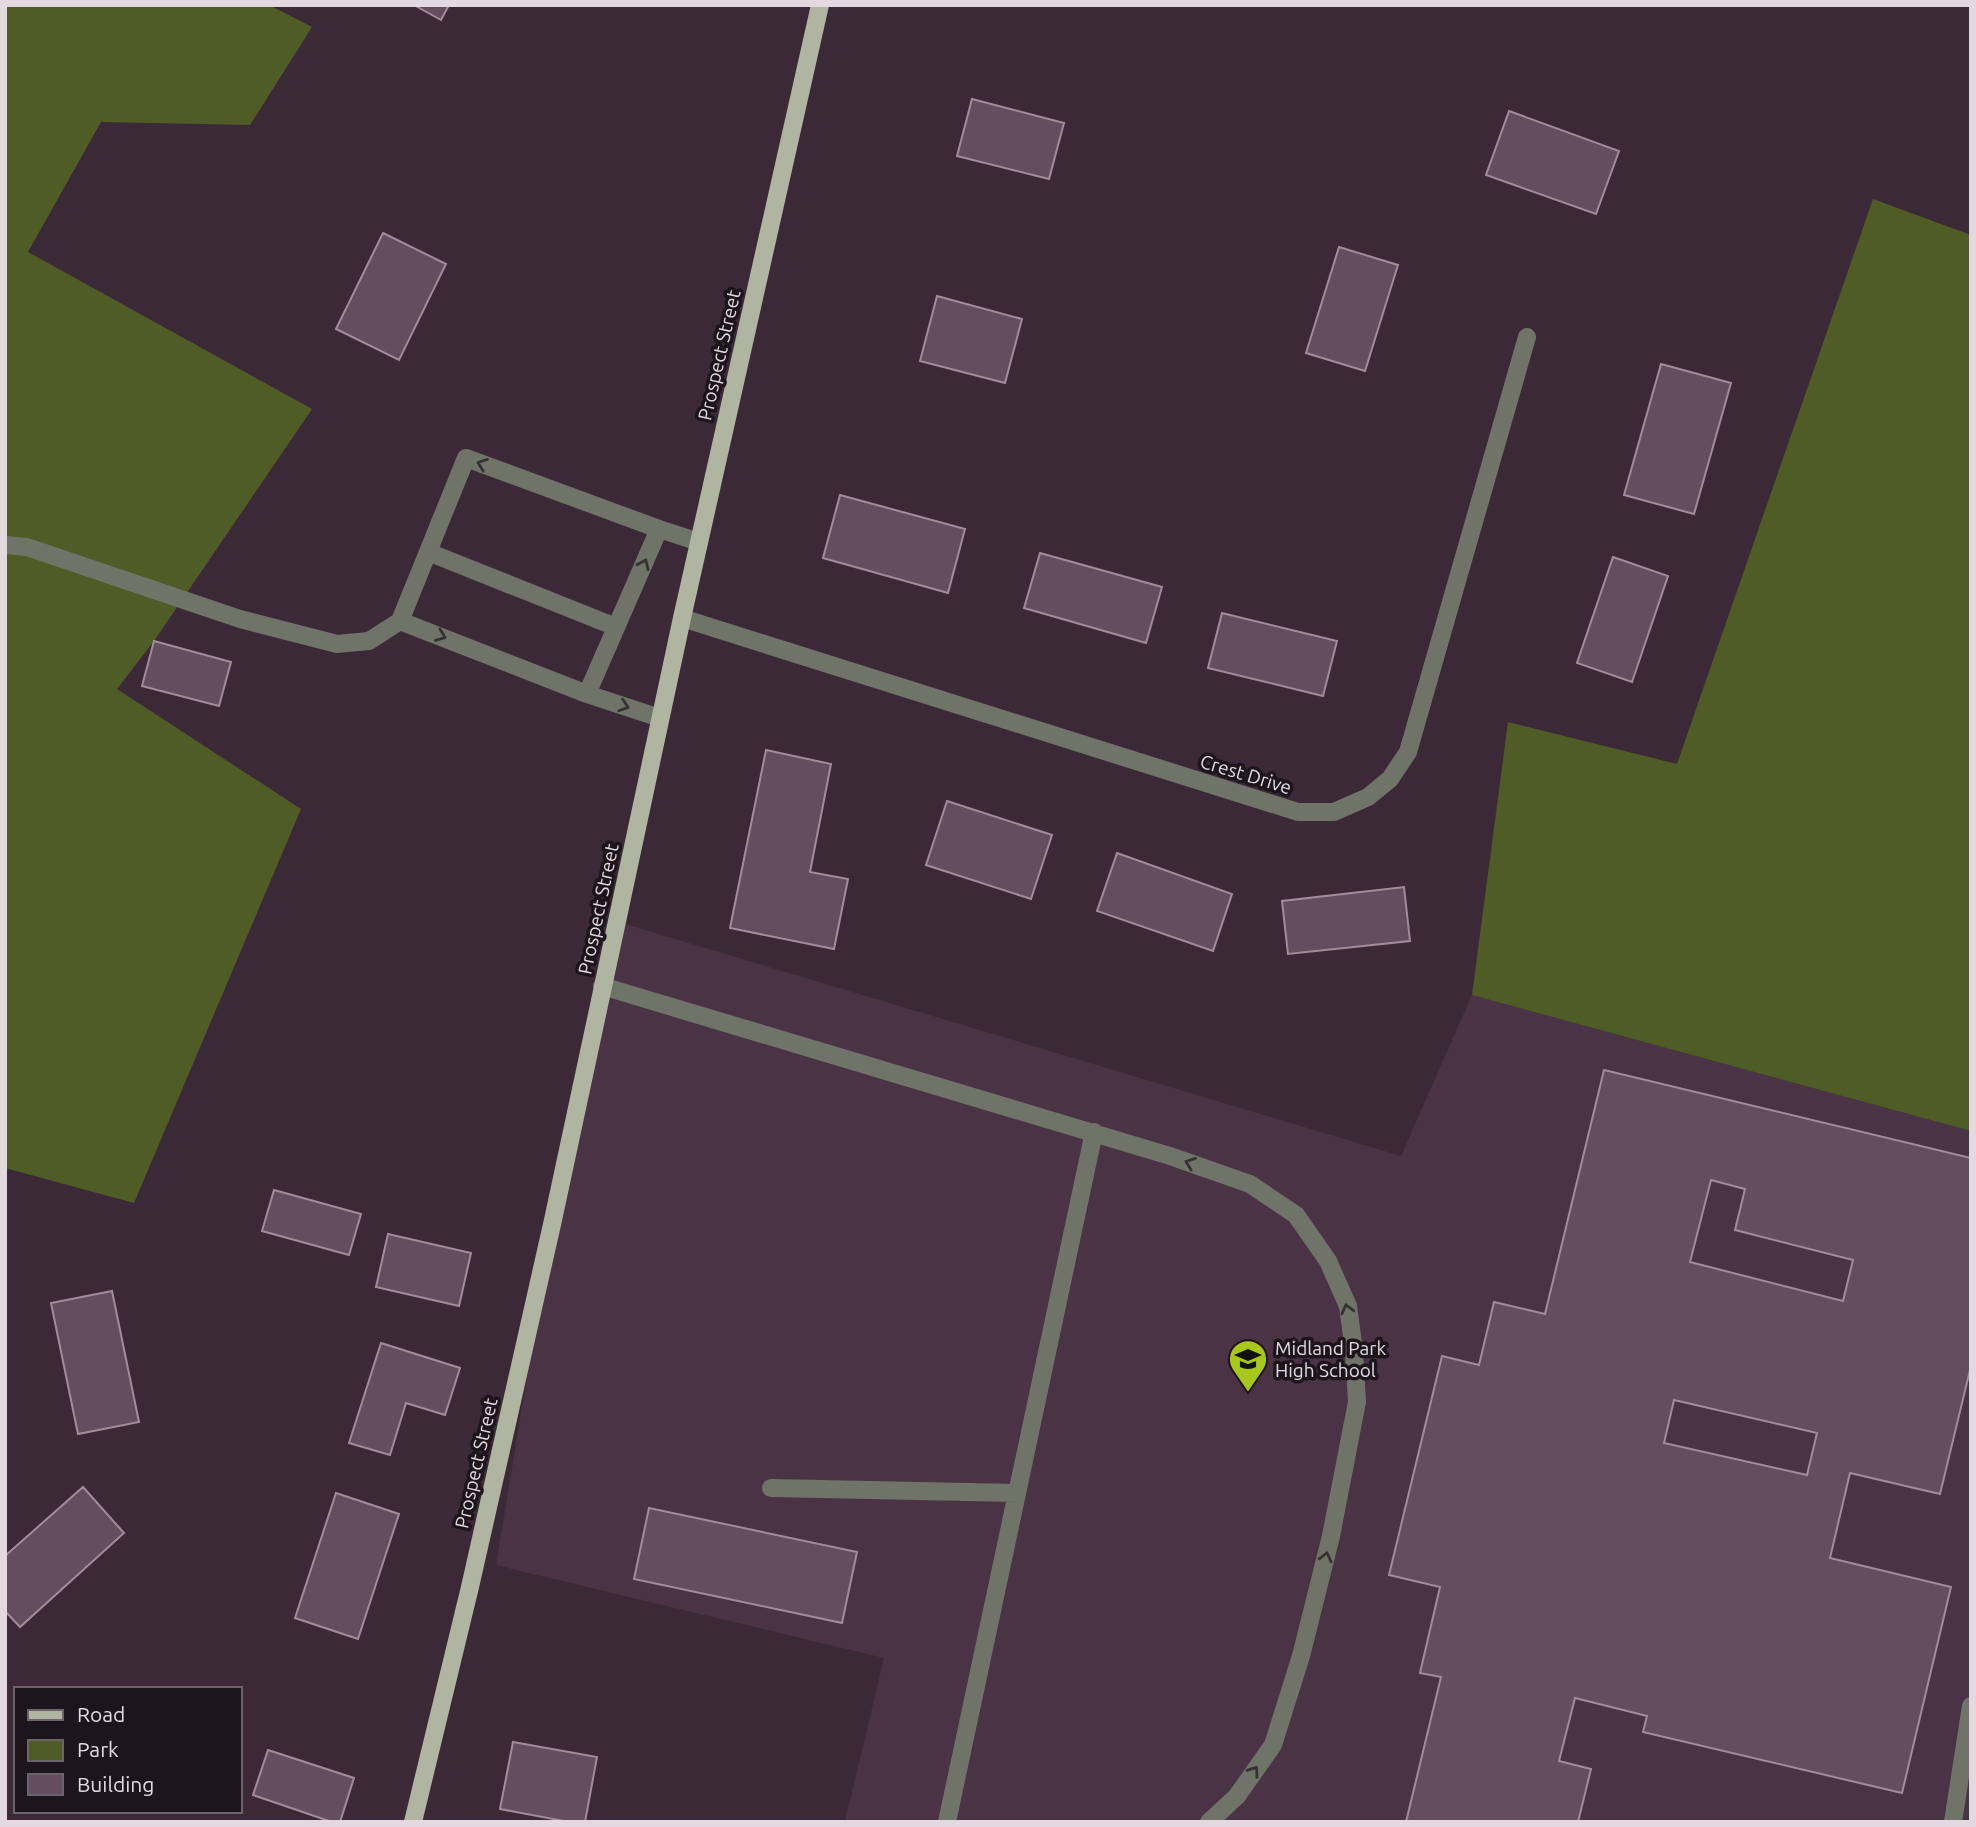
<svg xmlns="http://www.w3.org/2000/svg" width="1976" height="1827" font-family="Ubuntu,sans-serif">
<rect width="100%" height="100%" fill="#3c2938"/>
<path fill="#4b3346" d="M625 924 1401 1156 1472 995 1971 1131V1822H845L884 1658 496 1565 553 1220Z"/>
<path fill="#4f5c25" d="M5 5H269L312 27 250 125 101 122 28 252 312 409 154 641 117 689 301 809 134 1203 5 1168Z
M1873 199 1971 235V1131L1472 995 1508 722 1677 764Z"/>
<path fill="#624e5e" stroke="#a18b9c" stroke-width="2" fill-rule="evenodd" d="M414 5H449L441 20Z
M972 99 1064 123 1049 179 957 156Z
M1509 111 1619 151 1596 214 1486 175Z
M383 233 446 264 399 360 336 329Z
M1339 247 1398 265 1365 371 1306 353Z
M937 296 1022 319 1005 383 920 361Z
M1661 364 1731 383 1694 514 1624 495Z
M840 495 965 529 948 593 823 558Z
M1040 553 1162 587 1146 643 1024 608Z
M1613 557 1668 576 1632 682 1577 663Z
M1222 613 1337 641 1323 696 1208 668Z
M154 641 231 662 219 706 142 686Z
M766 750 831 764 810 872 848 879 834 949 730 928Z
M947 801 1052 835 1031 899 926 865Z
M1117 853 1232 894 1213 951 1097 911Z
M1404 887 1410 941 1288 954 1282 901Z
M1604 1070 1971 1158V1366L1940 1494 1850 1473 1830 1558 1951 1587 1902 1793 1643 1732 1647 1716 1575 1698 1559 1761 1591 1769 1578 1822H1406L1441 1677 1420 1673 1440 1587 1389 1575 1442 1356 1479 1365 1494 1302 1545 1314ZM1711 1180 1745 1189 1735 1230 1853 1260 1843 1301 1690 1262ZM1674 1400 1817 1433 1807 1475 1664 1443Z
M274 1190 361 1214 349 1255 262 1231Z
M388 1234 471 1253 459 1306 376 1287Z
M112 1291 139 1422 78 1434 51 1303Z
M381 1343 460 1368 445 1415 406 1403 390 1455 349 1443Z
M83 1487 124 1533 20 1627 5 1611V1556Z
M336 1493 399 1514 358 1639 295 1618Z
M649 1508 857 1552 842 1623 634 1579Z
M513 1742 597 1757 585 1822H569L500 1809Z
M268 1750 354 1778 340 1822H332L253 1795Z"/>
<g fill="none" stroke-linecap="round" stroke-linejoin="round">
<path stroke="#707368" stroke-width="18" d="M659 529 699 542
M5 545 27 547 240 619 337 644 369 641 400 621
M428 552 616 627
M682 618 1298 812H1334L1368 797 1390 779 1408 752 1527 337
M587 694 659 529 466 458 400 621 587 694 660 718
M602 986 1170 1156 1250 1184 1296 1215 1328 1261 1348 1306 1354 1351 1357 1402 1331 1536 1301 1656 1273 1745 1237 1796 1209 1822
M771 1488 1017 1493
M947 1822 1094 1132
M1953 1822 1971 1706"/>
<path stroke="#afb5a0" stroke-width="18" d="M413 1822 470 1587 553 1220 682 618 820 5"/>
</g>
<defs><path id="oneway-chevron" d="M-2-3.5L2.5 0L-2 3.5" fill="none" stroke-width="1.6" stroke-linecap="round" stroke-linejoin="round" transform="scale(1.75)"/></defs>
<g stroke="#363133">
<use href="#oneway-chevron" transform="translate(482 464) rotate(-160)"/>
<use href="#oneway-chevron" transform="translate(644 564) rotate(-66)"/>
<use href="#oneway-chevron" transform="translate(441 636) rotate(21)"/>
<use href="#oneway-chevron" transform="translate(624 706) rotate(18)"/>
<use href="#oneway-chevron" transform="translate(1190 1163) rotate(-160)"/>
<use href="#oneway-chevron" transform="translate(1347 1309) rotate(-104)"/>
<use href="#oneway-chevron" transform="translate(1326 1557) rotate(-76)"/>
<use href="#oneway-chevron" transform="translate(1254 1771) rotate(-55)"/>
</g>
<defs>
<g id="school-pin" transform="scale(2.0125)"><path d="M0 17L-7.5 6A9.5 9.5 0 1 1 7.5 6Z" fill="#a9c71b" stroke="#1d151c"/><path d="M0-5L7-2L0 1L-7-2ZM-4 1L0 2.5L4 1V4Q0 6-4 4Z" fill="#111"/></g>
</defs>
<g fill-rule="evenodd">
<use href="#school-pin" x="1248" y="1359"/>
</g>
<g text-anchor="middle" stroke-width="7" stroke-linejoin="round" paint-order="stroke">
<g font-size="19" fill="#e4d8e1" stroke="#1d151c">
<text transform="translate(719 355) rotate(-77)" y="7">Prospect Street</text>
<text transform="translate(1246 774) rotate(17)" y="7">Crest Drive</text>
<text transform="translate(598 909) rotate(-78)" y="7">Prospect Street</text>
<text transform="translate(476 1463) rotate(-77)" y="7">Prospect Street</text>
</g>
<g font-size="19" fill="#e4d8e1" stroke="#1d151c" text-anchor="start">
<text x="1275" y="1355">Midland Park<tspan x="1275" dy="22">High School</tspan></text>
</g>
</g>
<rect width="1976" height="1827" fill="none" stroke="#e4d8e1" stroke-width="14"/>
<rect x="14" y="1687" width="228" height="126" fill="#1d151c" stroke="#6d636b" stroke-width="2"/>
<rect x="28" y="1710" width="35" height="10" fill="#afb5a0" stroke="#6d636b" stroke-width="2"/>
<text x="77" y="1722" font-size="21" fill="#e4d8e1">Road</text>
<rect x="28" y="1740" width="35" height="21" fill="#4f5c25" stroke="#6d636b" stroke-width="2"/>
<text x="77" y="1757" font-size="21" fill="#e4d8e1">Park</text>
<rect x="28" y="1774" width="35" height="21" fill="#624e5e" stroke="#6d636b" stroke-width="2"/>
<text x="77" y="1792" font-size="21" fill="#e4d8e1">Building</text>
</svg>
